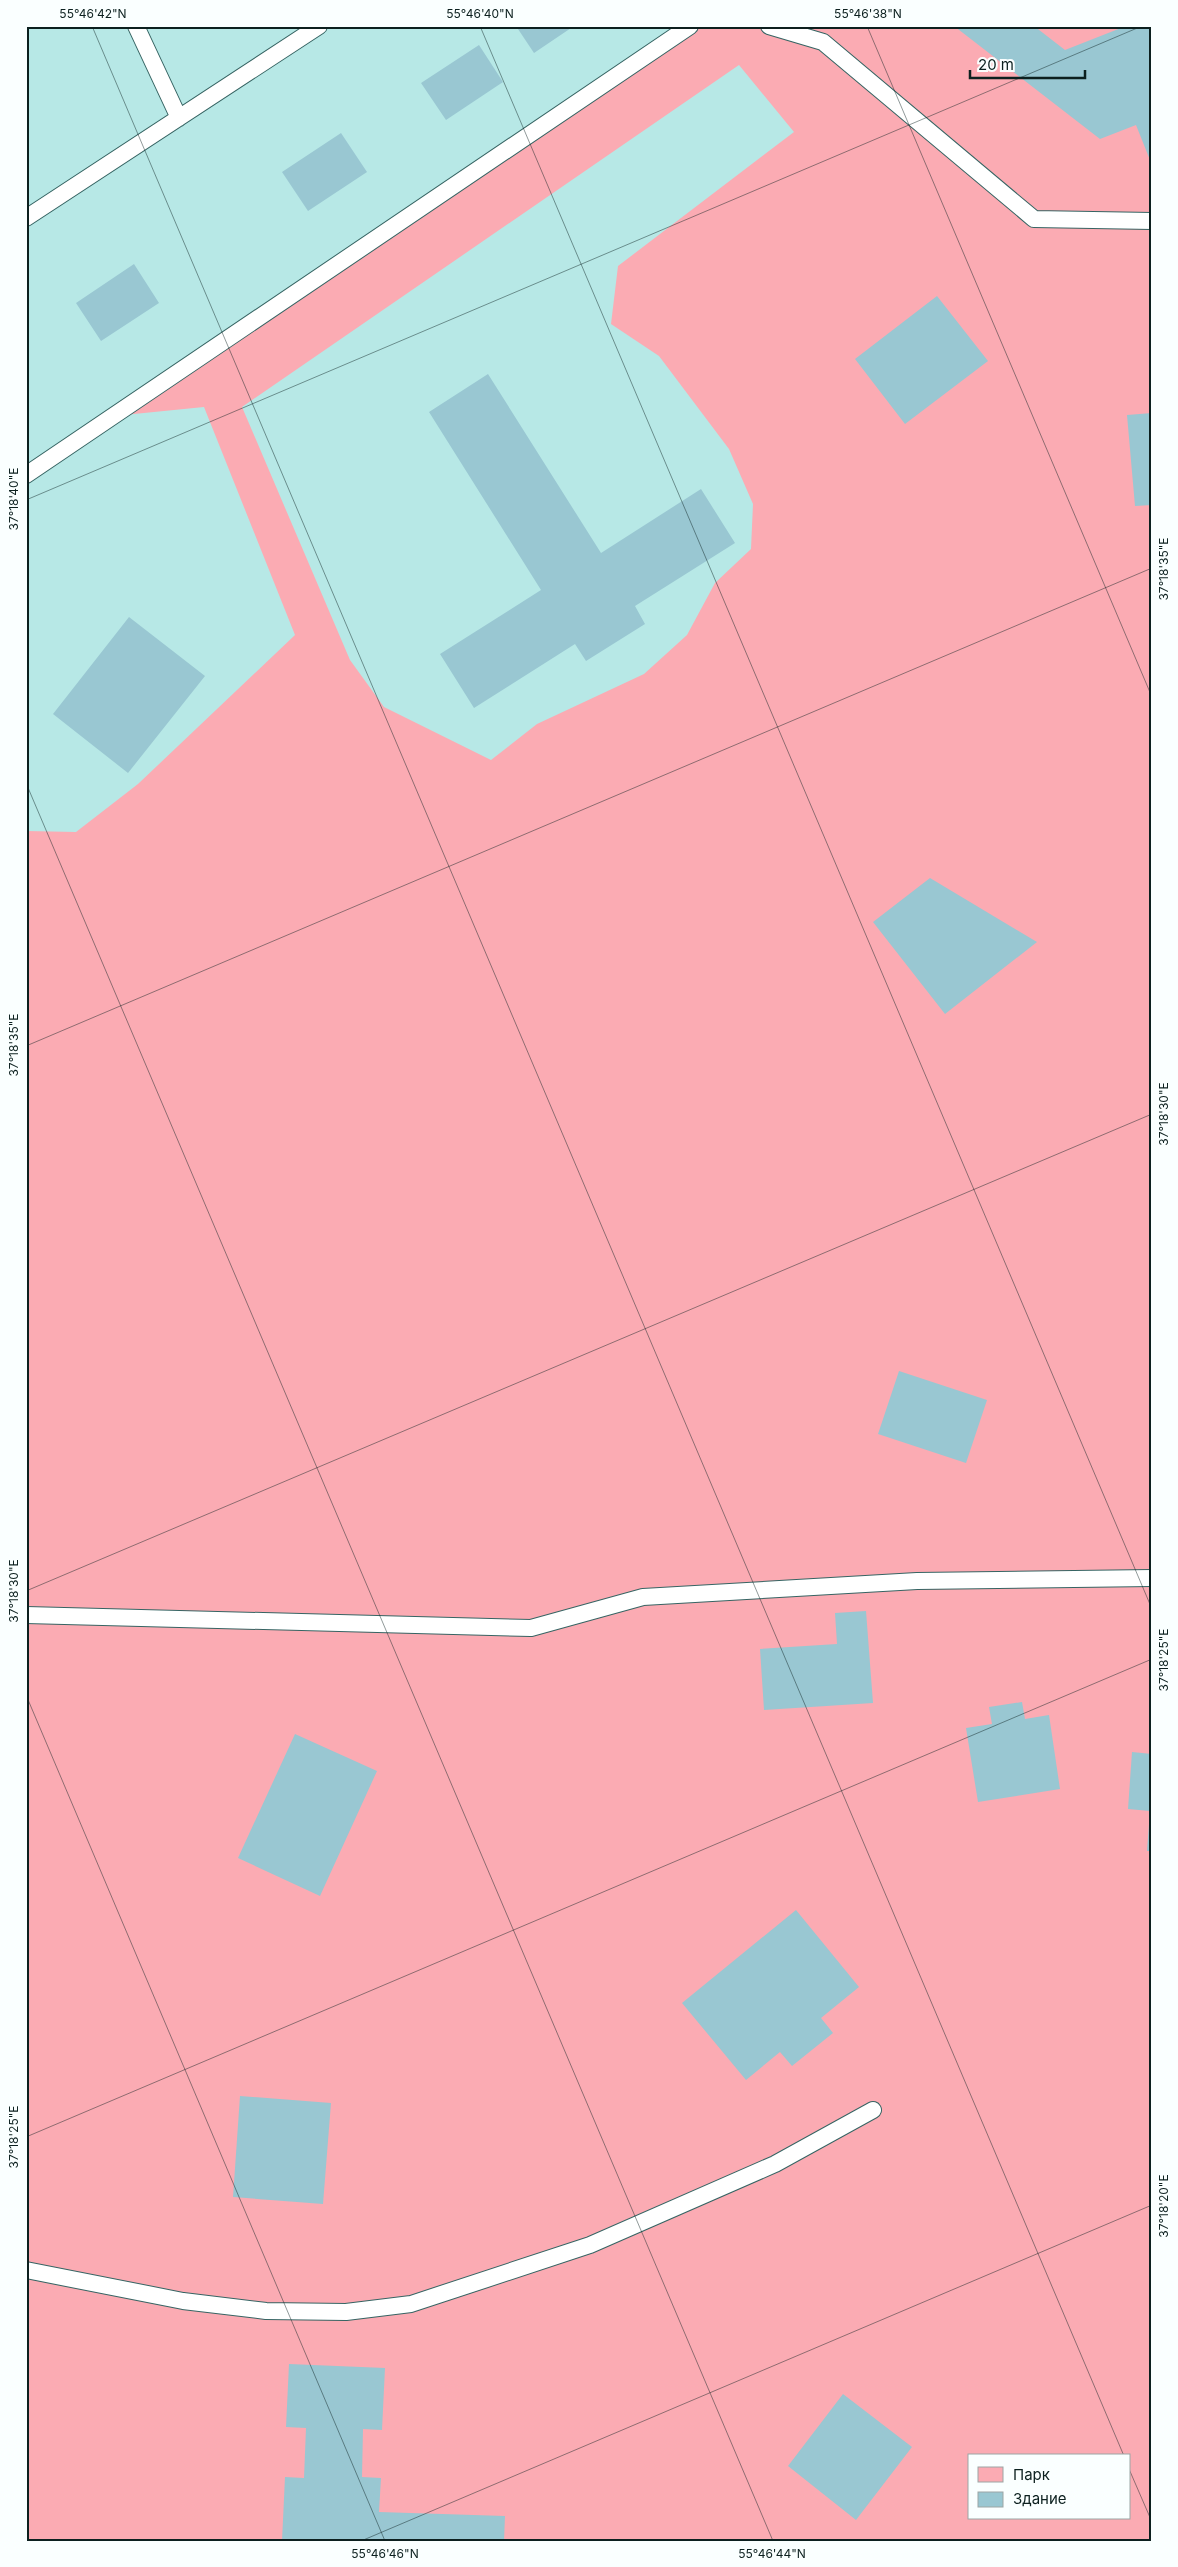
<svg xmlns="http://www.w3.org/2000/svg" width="1178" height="2567" font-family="Inter,sans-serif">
<rect width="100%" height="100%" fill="#b7e8e6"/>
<path fill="#fbabb3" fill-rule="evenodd" d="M690 26H1152V2541H26V831L76 832 138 784 295 635 204 407 114 416ZM739 65 794 132 618 266 611 324 659 356 729 449 753 504 751 549 715 583 687 635 644 674 537 724 491 760 384 707 350 660 242 407ZM969 2456H1129V2518H969Z"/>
<path fill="#99c7d2" d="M516 26H574L534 53Z
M954 26H1034L1065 50 1126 26H1152V165L1136 125 1100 139Z
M479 45 503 82 446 120 421 83Z
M341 133 367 172 308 211 282 172Z
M134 264 159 303 101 341 76 303Z
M937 296 988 361 905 424 855 359Z
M488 374 601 553 701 489 735 543 635 606 645 624 586 661 575 644 474 708 440 654 541 590 429 412Z
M1152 413V505L1135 506 1127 415Z
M129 617 205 676 128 773 53 714Z
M930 878 1037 942 945 1014 873 922Z
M899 1371 987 1400 966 1463 878 1434Z
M866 1611 873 1703 764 1710 760 1649 837 1644 835 1613Z
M1022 1702 1025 1719 1049 1715 1060 1789 978 1802 966 1728 992 1724 989 1707Z
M295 1734 377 1771 320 1896 238 1858Z
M1132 1752 1152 1754V1851H1147L1150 1811 1128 1809Z
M796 1910 859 1987 821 2018 833 2033 792 2066 780 2052 746 2080 682 2003Z
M240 2096 331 2103 323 2204 233 2197Z
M289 2364 385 2368 382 2430 363 2429 362 2477 381 2478 379 2512 505 2516 504 2541H282L285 2477 304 2478 306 2428 286 2427Z
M843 2394 912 2447 856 2520 788 2466Z"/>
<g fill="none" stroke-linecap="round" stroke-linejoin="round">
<g stroke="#366463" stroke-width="18">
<path id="lane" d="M136 26 179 118
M769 26 823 42 1034 219 1152 221
M26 218 319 26
M26 475 690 26
M26 1615 531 1628 643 1597 917 1581 1152 1578
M26 2270 183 2301 266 2311 346 2312 411 2304 590 2245 775 2164 873 2110"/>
</g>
<use href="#lane" stroke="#fff" stroke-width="16"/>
</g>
<path fill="none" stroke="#0c201f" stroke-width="1" stroke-opacity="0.45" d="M92 26 1124 2456M480 26 1152 1609M867 26 1152 697M26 500 1142 26M26 783 773 2541M26 1046 1152 568M26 1591 1152 1114M26 1695 385 2541M26 2137 1152 1659M1129 2469 1152 2522M361 2541 1152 2205"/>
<rect width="1178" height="2567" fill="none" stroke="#faffff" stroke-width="55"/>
<rect x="968" y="2454" width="162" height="65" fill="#faffff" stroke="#9ba6a5"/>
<rect x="978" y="2467" width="25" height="15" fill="#fbabb3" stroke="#9ba6a5"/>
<text x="1013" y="2480" font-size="15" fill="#0c201f">Парк</text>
<rect x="978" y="2492" width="25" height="15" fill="#99c7d2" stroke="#9ba6a5"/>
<text x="1013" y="2504" font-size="15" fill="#0c201f">Здание</text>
<path d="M970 70v8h115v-8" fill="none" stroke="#0c201f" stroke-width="2.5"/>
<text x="978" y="70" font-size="15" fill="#0c201f" stroke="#faffff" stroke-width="4" paint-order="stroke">20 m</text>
<rect x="28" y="28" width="1122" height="2512" fill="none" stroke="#0c201f" stroke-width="2"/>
<g font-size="12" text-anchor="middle" fill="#0c201f">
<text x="93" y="18">55°46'42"N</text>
<text x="480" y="18">55°46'40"N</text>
<text x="868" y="18">55°46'38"N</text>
<text transform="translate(14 499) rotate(-90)" y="4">37°18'40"E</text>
<text transform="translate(1164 569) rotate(-90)" y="4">37°18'35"E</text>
<text transform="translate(14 1045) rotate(-90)" y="4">37°18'35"E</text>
<text transform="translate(1164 1114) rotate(-90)" y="4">37°18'30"E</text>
<text transform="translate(14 1591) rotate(-90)" y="4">37°18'30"E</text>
<text transform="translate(1164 1660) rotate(-90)" y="4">37°18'25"E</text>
<text transform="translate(14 2137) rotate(-90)" y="4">37°18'25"E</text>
<text transform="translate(1164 2206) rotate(-90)" y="4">37°18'20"E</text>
<text x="385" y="2558">55°46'46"N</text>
<text x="772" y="2558">55°46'44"N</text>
</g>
</svg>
